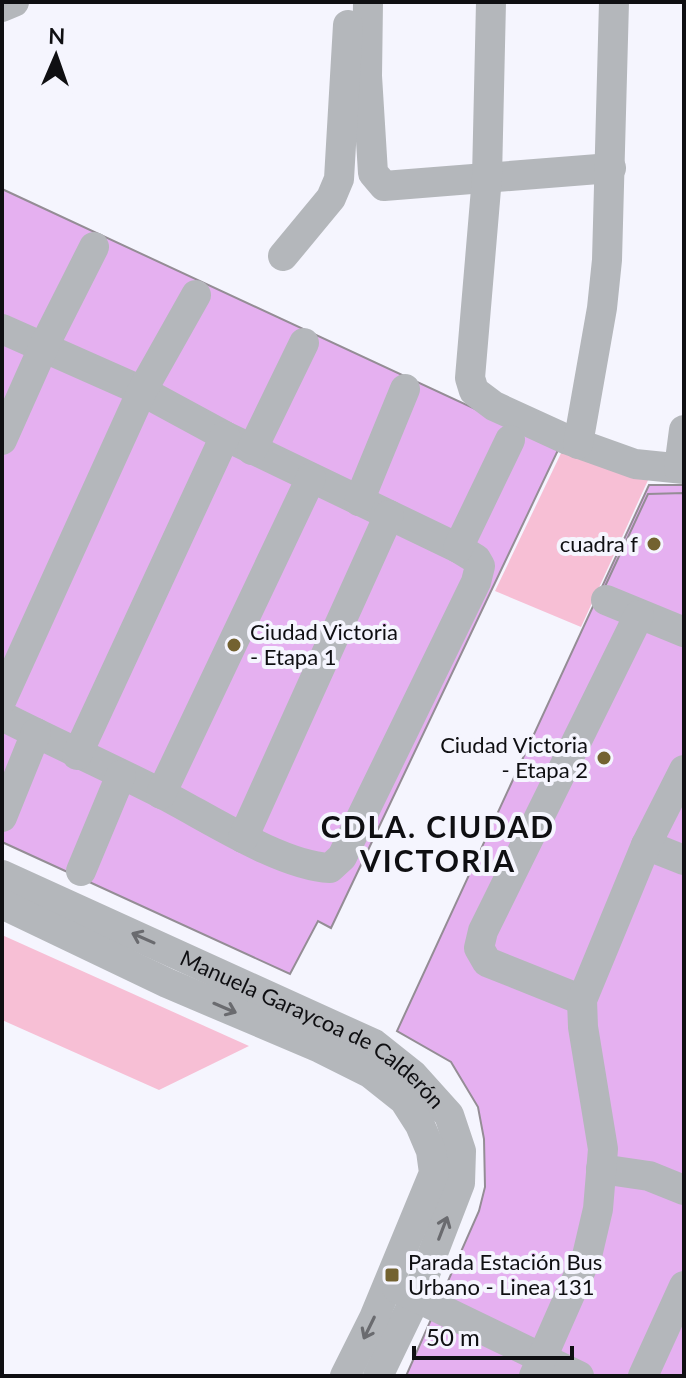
<svg xmlns="http://www.w3.org/2000/svg" width="686" height="1378" font-family="Lato,sans-serif">
<rect width="100%" height="100%" fill="#f5f5fe"/>
<path fill="#f7bfd5" d="M564 447 649 478 581 627 495 591Z
M2 935 249 1046 159 1090 2 1020Z"/>
<path fill="#e5b0f0" stroke="#948d95" stroke-width="2" d="M2 189 559 448 331 928 318 921 290 974 2 842Z
M649 485H684V1376H406L479 1211 485 1187 484 1139 478 1107 451 1062 397 1031Z
M684 493V621L601 595 648 494Z"/>
<g fill="none" stroke-linecap="round" stroke-linejoin="round">
<g stroke="#b4b7bb" stroke-width="30">
<path d="M368 2 367 76 373 173 384 186 611 168"/>
<path d="M491 2 487 177 470 378 474 391 494 406 568 440 635 464 684 469"/>
<path d="M2 7 14 2"/>
<path d="M283 256 331 198 339 179 348 25"/>
<path d="M2 329 142 391 225 436 458 548 476 559 480 566 476 582 342 857 330 868C281 866 207 817 162 794 109 767 55 743 2 716"/>
<path d="M2 440 43 348 94 247"/>
<path d="M578 444 602 308 607 260 614 2"/>
<path d="M252 450 304 343"/>
<path d="M679 468 684 430"/>
<path d="M359 501 405 389"/>
<path d="M458 548 510 440"/>
<path d="M606 600 684 632"/>
<path d="M2 699 142 391 196 295"/>
<path d="M77 755 225 436"/>
<path d="M161 794 311 478"/>
<path d="M2 817 36 733"/>
<path d="M243 838 389 515"/>
<path d="M646 845 684 860"/>
<path d="M81 871 121 775"/>
<path id="s1" d="M2 875 374 1044 413 1075 449 1115 461 1151 460 1183 416 1297 378 1376"/>
<path d="M2 904 167 983 320 1048 370 1073 404 1100 420 1125 431 1151 434 1173 374 1318 345 1376"/>
<path d="M582 1000 487 962 479 948 483 931 639 615"/>
<path d="M601 1169 649 1176 684 1190"/>
<path d="M397 1288 579 1376"/>
<path d="M534 1376 587 1256 598 1209 603 1149 583 1027 582 1000 646 845 684 770"/>
<path d="M643 1376 684 1286"/>
</g>
</g>
<defs><path id="oneway-shaft" d="M-6 0H5M1.5-3L5.5 0L1.5 3" fill="none" stroke-width="1.6" stroke-linecap="round" stroke-linejoin="round" transform="scale(2)"/></defs>
<g stroke="#6a6b6f">
<use href="#oneway-shaft" transform="translate(143 938) rotate(-156)"/>
<use href="#oneway-shaft" transform="translate(225 1008) rotate(23)"/>
<use href="#oneway-shaft" transform="translate(443 1228) rotate(-69)"/>
<use href="#oneway-shaft" transform="translate(369 1328) rotate(116)"/>
</g>
<g fill="#736230" stroke="#f5f5fe" stroke-width="3">
<circle cx="654" cy="544" r="8"/>
<circle cx="234" cy="645" r="8"/>
<circle cx="604" cy="758" r="8"/>
<rect x="384" y="1267" width="16" height="16" rx="4"/>
</g>
<g text-anchor="middle" stroke-width="8" stroke-linejoin="round" paint-order="stroke">
<g font-size="22" fill="#0f0f12" stroke="#f5f5fe" text-anchor="end">
<text x="638" y="552">cuadra f</text>
<text x="250" y="640" text-anchor="start">Ciudad Victoria<tspan x="250" dy="25">- Etapa 1</tspan></text>
<text x="588" y="753">Ciudad Victoria<tspan x="588" dy="25">- Etapa 2</tspan></text>
<text x="408" y="1270" text-anchor="start">Parada Estación Bus<tspan x="408" dy="25">Urbano - Linea 131</tspan></text>
</g>
<g font-size="22" fill="#0f0f12" stroke="#f5f5fe">
<text dy="8" stroke="none"><textPath href="#s1" startOffset="348">Manuela Garaycoa de Calderón</textPath></text>
</g>
<g font-size="30" font-weight="bold" letter-spacing="2" fill="#0f0f12" stroke="#f5f5fe">
<text x="438" y="838">CDLA. CIUDAD<tspan x="438" dy="34">VICTORIA</tspan></text>
</g>
</g>
<rect width="686" height="1378" fill="none" stroke="#0f0f12" stroke-width="8"/>
<g transform="translate(56 56) rotate(2)" stroke="#f5f5fe" stroke-width="6" paint-order="stroke">
<path d="M0-6L14 30L0 20L-14 30Z" fill="#0f0f12"/>
<text y="-12" font-size="22" font-weight="bold" text-anchor="middle" fill="#0f0f12">N</text>
</g>
<path d="M414 1346v12h158v-12" fill="none" stroke="#0f0f12" stroke-width="4"/>
<text x="426" y="1346" font-size="24" fill="#0f0f12" stroke="#f5f5fe" stroke-width="6" paint-order="stroke">50 m</text>
</svg>
